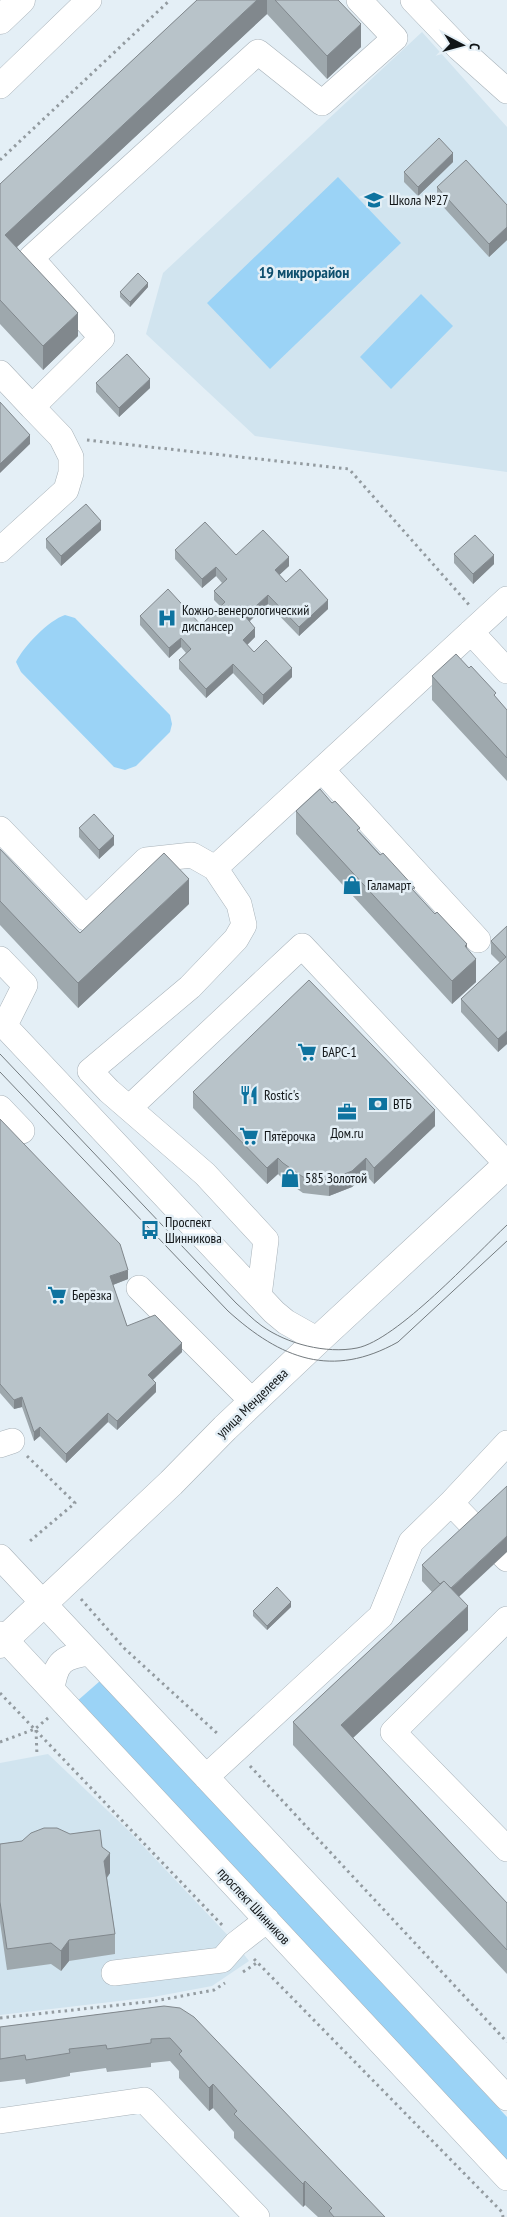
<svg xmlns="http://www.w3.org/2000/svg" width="507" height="2217" font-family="'PT Sans Narrow',sans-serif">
<rect width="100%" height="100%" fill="#e4eff6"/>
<path fill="#d1e4ef" d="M422 32 507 127V472L255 436 146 334 163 273Z
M48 1754 128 1830 236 1944 249 1961 212 1986 153 1997 0 2015V1763Z"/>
<path fill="#9bd3f6" d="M338 177 401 243 270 369 207 303Z
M421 294 453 326 391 389 360 357Z
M65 615 75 618 170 715 172 724 170 732 136 766 125 770 114 767 21 672 16 662C23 647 49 620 65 615Z
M100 1681 507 2117V2166L76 1702Z"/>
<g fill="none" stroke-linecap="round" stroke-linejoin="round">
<g stroke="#a8b2b9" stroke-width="26">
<path id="minor" d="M413 0 459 48 507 91
M0 86 89 0
M0 373 32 407 102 338 31 258 258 52 322 103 395 38 359 0
M0 550 66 490 71 473V457L61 437 32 407
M471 632 507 671
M322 770 478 940
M0 829 86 918 146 860 192 855 215 868 239 904 244 925 236 939 190 987 90 1071 109 1091 205 1174 266 1240 259 1296
M215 868 507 599
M0 959 25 985 5 1025
M0 1021 274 1312 286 1322 318 1340
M0 1108 22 1131
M129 1108 302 946 507 1164
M139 1288 253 1402
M0 1445 12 1441
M451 1503 507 1443
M503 1555 507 1559
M0 1557 507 2098
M507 1619 393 1732 507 1849
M0 1634 507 2178
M52 1689C56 1661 63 1657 90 1653
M206 1777 381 1616 411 1542 451 1503 477 1530
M114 1973 222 1960 236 1944 267 1920
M0 2121 144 2100 257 2217"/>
</g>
<g stroke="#a8b2b9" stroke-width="29">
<path id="major" d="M0 20 21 0
M0 1644 171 1483 225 1428 318 1340 507 1165"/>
</g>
<path stroke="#939ba0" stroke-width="3" stroke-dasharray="2.5 4" stroke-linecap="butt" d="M0 160 170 0
M87 440 349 469 470 606
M27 1456 75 1503 30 1541
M81 1599 124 1648 219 1735
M0 1693 224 1927
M36 1730 37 1756
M0 1742 35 1729 48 1718
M250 1766 507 2042
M254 1959 502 2212 503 2217
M243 1972 258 1962
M0 2018 155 2001 214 1990 225 1983"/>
<use href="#minor" stroke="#fff" stroke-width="25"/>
<use href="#major" stroke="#fff" stroke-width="28"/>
<path stroke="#747b7f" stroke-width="1" d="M0 1054 236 1303C244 1310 252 1319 262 1326 287 1344 326 1354 357 1348 397 1340 474 1256 507 1225
M0 1072 228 1311C281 1359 332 1379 398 1342L507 1241"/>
</g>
<path fill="#9ea8ad" d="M197 0H338L361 47 327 79 267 14 17 247 78 336 43 370 0 324V184Z
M453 162 418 196 404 182V172Z
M437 187 507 205V240L489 257 437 200Z
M148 287 130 307 120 297V292Z
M96 383 150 388 119 417 96 392Z
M101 530 61 566 46 548V539Z
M175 550 236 555 289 566 279 575 286 582 328 609 299 636 268 604 250 621 255 637 247 645 254 652 292 677 263 705 233 673 206 698 179 669V660L186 653 181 647 169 658 140 625V616L201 625 221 607 214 600V591L222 583 216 576 202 588 175 559Z
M454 554 494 564 473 584 454 563Z
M432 676 496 698 507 710V781L432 700Z
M296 811 360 832 467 949 476 982 452 1004 296 834Z
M79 828 114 845 99 859 79 837Z
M0 849 80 933 189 904 78 1008 0 925Z
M507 926V1044L498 1052 461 1012V999L500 963 491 954V941Z
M193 1092 435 1126 374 1184 366 1175 352 1187 329 1196 303 1193 283 1179 278 1174 267 1184 193 1108Z
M0 1119 128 1279 113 1285 127 1326 182 1352 153 1380 156 1392 117 1430 108 1422 66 1463 40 1436 34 1441 22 1407 14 1409 0 1393Z
M422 1565 459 1597 468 1630 353 1738 507 1903V1974L293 1745V1722L432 1592 422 1581Z
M291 1607 267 1630 253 1616V1611Z
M70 1834 102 1847 110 1873 107 1878 115 1934V1954L69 1961 61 1971 51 1964 7 1970 0 1922V1844Z
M164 2006 385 2217H318L305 2205 303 2207 234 2138V2132L213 2108 209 2111 179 2078V2071L170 2061 151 2063V2067L107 2072 106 2068 70 2073V2076L26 2084 25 2079 0 2082V2027Z"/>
<path fill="#81888d" d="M257 0H267V14L5 258V235Z
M361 24V47L327 79V56Z
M453 153V162L418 196V187Z
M507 227V240L489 257V244Z
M148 283V287L130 307V302Z
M78 313V336L43 370V346Z
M150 379V388L119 417V408Z
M30 435V444L0 473V464Z
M101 521V530L61 566V556Z
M494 555V564L473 584V574Z
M289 557V566L275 579V570Z
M216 567V576L202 588V579Z
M268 595V604L245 625V616Z
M328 600V609L299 636V627Z
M255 628V637L243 649V640Z
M181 638V647L169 658V648Z
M233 664V673L206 698V689Z
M292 668V677L263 705V695Z
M114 836V845L99 859V850Z
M189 879V904L78 1008V983Z
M467 944V967L476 959V982L452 1004V981L465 946Z
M507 1031V1044L498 1052V1039Z
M435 1110V1126L374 1184V1168Z
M278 1158V1174L267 1184V1168Z
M366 1158V1175L352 1187 329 1196V1180Z
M128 1270V1279L110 1286V1276Z
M182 1343V1352L148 1384V1375Z
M156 1383V1392L117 1430V1421Z
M22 1397V1407L14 1409V1400Z
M108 1413V1422L66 1463V1454Z
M40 1427V1436L34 1441V1432Z
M507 1536V1552L447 1608V1592Z
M291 1602V1607L267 1630V1626Z
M468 1606V1630L341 1749V1725Z
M110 1853V1873L104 1881V1861Z
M69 1940V1961L61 1971V1951Z
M213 2084V2108L209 2111V2088Z
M305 2181V2205L303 2207V2184Z"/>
<path fill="#b8c3c9" stroke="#81888d" d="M197 0H257L5 235 78 313 43 346 0 300V184Z
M275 0H338L361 24 327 56Z
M439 138 453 153 418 187 404 172Z
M466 160 507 205V227L489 244 437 187Z
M138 273 148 283 130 302 120 292Z
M127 354 150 379 119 408 96 383Z
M0 402 30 435 0 464Z
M86 504 101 521 61 556 46 539Z
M205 522 236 555 263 530 289 557 275 570 286 582 300 569 328 600 299 627 268 595 245 616 255 628 243 640 254 652 266 640 292 668 263 695 233 664 206 689 179 660 191 649 181 638 169 648 140 616 168 589 201 625 225 602 214 591 227 579 216 567 202 579 175 550Z
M475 535 494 555 473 574 454 554Z
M456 654 469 668 471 666 496 693 494 695 507 710V758L432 676Z
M320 789 332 803 335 801 360 828 357 830 380 855 383 853 415 888 412 889 435 914 437 912 467 944 465 946 476 959 452 981 296 811Z
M94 814 114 836 99 850 79 828Z
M0 849 80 933 164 853 189 879 78 983 0 901Z
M507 926V1031L498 1039 461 999 506 957 491 941Z
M309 980 435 1110 374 1168 366 1158 352 1171 329 1180 303 1177 283 1163 278 1158 267 1168 193 1092Z
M0 1119 120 1244 128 1270 110 1276 127 1326 155 1315 182 1343 148 1375 156 1383 117 1421 108 1413 66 1454 40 1427 34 1432 22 1397 14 1400 0 1384Z
M507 1486V1536L451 1588 444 1581 440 1584 422 1565Z
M444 1581 468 1606 341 1725 507 1903V1950L293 1722Z
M277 1587 291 1602 267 1626 253 1611Z
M44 1828H57L70 1834 100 1830 102 1847 110 1853 104 1861 115 1934 69 1940 61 1951 51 1943 7 1949 0 1902V1844L22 1841 31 1833Z
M164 2006 180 2008 194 2017 385 2217H334L329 2211 332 2208 305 2181 303 2184 234 2114 237 2111 213 2084 209 2088 179 2054 182 2051 170 2038 151 2039V2043L107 2049 106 2045 69 2049 70 2053 26 2060 25 2055 0 2059V2027Z"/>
<defs>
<g id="school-bare" transform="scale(1.5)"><path d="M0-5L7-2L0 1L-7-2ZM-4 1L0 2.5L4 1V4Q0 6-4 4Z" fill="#0e739f" stroke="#e4eff6" stroke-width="2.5" paint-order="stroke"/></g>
<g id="hospital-bare" transform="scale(1.5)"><path d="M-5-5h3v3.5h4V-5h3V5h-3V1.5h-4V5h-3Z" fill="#0e739f" stroke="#e4eff6" stroke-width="2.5" paint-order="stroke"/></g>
<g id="shop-bare" transform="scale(1.5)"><path d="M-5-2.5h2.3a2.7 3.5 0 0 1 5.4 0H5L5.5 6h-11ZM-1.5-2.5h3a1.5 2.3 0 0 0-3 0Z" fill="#0e739f" stroke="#e4eff6" stroke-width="2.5" paint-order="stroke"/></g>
<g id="supermarket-bare" transform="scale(1.5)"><path d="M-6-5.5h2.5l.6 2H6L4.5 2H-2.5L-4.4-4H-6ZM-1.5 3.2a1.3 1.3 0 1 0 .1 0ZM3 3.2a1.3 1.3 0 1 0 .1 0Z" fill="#0e739f" stroke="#e4eff6" stroke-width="2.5" paint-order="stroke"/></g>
<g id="restaurant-bare" transform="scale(1.5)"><path d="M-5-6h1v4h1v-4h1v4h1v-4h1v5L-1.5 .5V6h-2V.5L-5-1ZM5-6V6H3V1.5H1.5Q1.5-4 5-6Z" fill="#0e739f" stroke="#e4eff6" stroke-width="2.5" paint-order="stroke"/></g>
<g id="bank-bare" transform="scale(1.5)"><path d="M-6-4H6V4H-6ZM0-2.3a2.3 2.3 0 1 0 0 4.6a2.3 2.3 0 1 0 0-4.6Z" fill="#0e739f" stroke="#e4eff6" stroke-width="2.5" paint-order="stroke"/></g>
<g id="office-bare" transform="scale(1.5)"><path d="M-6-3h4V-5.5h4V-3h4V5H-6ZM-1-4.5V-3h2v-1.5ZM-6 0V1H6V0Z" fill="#0e739f" stroke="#e4eff6" stroke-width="2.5" paint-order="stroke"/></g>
<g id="bus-bare" transform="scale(1.5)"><path d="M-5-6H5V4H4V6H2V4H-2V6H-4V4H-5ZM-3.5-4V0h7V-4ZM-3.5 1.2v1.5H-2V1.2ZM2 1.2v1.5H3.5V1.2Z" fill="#0e739f" stroke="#e4eff6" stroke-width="2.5" paint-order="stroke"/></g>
</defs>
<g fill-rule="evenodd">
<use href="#school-bare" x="374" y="200"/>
<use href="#hospital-bare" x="167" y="618"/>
<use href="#shop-bare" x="352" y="885"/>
<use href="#supermarket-bare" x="307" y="1052"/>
<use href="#restaurant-bare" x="249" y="1095"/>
<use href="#bank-bare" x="378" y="1104"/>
<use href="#office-bare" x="347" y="1112"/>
<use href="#supermarket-bare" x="249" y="1136"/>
<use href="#shop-bare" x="290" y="1178"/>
<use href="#bus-bare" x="150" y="1230"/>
<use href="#supermarket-bare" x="57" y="1295"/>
</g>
<g text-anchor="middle" stroke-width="5" stroke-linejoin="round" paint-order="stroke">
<g font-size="14" fill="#111517" stroke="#e4eff6" text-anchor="start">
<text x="389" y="205">Школа №27</text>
<text x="182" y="615">Кожно-венерологический<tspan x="182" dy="16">диспансер</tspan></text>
<text x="367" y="890">Галамарт</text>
<text x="322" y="1057">БАРС-1</text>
<text x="264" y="1100">Rostic's</text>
<text x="393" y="1109">ВТБ</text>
<text x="347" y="1138" text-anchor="middle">Дом.ru</text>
<text x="264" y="1141">Пятёрочка</text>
<text x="305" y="1183">585 Золотой</text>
<text x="165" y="1227">Проспект<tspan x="165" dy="16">Шинникова</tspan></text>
<text x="72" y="1300">Берёзка</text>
</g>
<g font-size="14" fill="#111517" stroke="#e4eff6">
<text transform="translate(252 1403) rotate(-44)" y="5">улица Менделеева</text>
<text transform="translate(254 1906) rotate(47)" y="5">проспект Шинников</text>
</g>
<g font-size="16" font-weight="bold" fill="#0d4e6d" stroke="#e4eff6">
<text x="304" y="278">19 микрорайон</text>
</g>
</g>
<g transform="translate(462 45) rotate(96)" stroke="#e4eff6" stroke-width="4" paint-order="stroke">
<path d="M0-4L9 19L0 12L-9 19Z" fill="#111517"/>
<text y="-8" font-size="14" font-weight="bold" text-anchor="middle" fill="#111517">С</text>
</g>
</svg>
